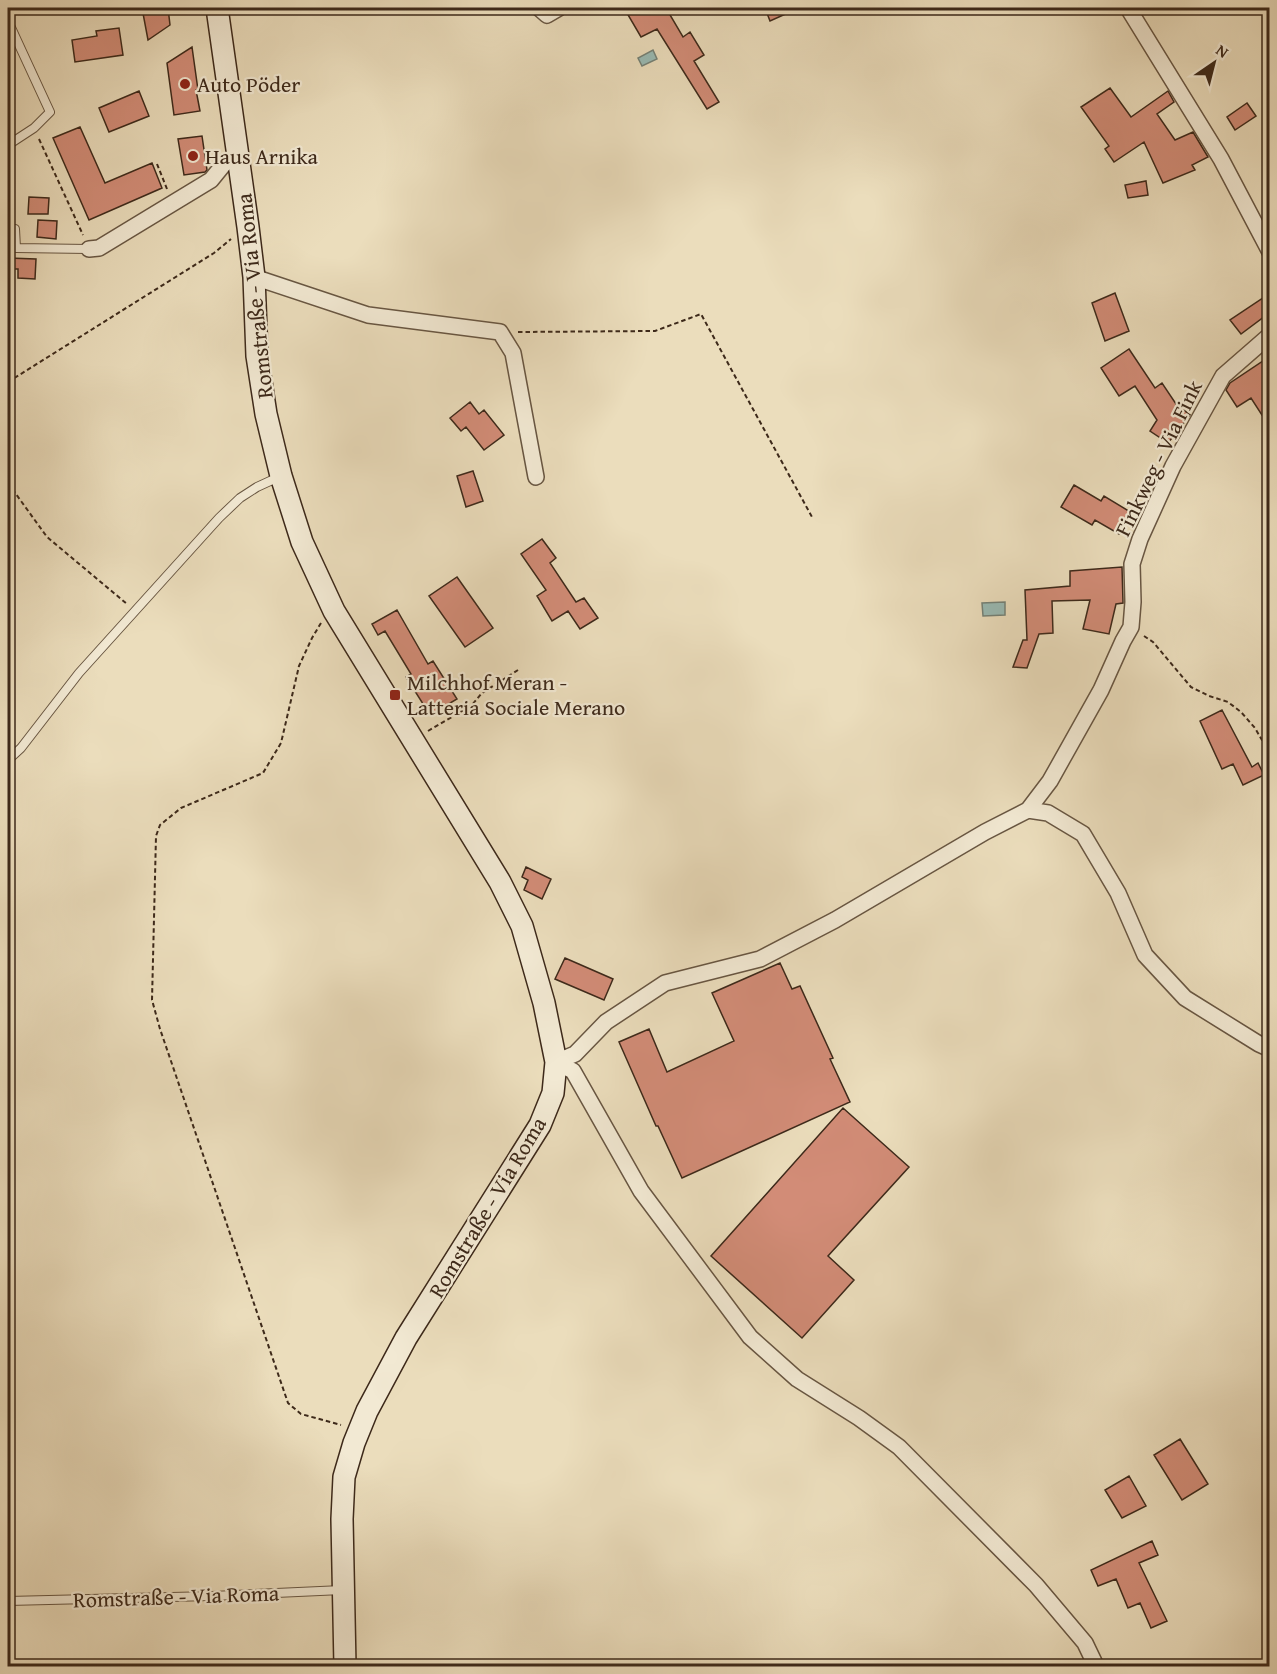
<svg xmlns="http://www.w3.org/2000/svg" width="1277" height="1674" font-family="'Gentium Book Plus',serif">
<rect width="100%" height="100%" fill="#ebddbc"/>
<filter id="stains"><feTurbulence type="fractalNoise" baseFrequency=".00333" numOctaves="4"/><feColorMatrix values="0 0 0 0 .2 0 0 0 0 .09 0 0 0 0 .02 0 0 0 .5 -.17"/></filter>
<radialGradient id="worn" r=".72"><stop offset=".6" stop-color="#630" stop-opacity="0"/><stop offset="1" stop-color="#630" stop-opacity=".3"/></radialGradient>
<path fill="#99bbb5" stroke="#748177" stroke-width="1.5" d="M653 50 657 59 642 66 638 58Z
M1005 602V615L983 616 982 603Z"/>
<path fill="#d28c77" stroke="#3d291a" stroke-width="1.5" d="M142 8H168L170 25 148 40Z
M624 8H666L683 37 690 32 704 55 694 61 719 102 707 109 657 29 641 37Z
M765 8H799L770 21Z
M119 28 123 55 75 62 72 40 97 36 96 31Z
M192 47 198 90H196L200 111 174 115 167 63Z
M1110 88 1131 117 1168 91 1174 102 1157 114 1175 140 1193 132 1208 157 1192 165 1195 170 1163 183 1144 142 1114 162 1105 149 1109 146 1081 107Z
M139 91 149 116 109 132 99 108Z
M1247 103 1256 116 1235 130 1227 117Z
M80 127 105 183 152 163 162 188 89 220 53 138Z
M202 136 207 170 205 172 184 175 178 139Z
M1146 181 1148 195 1128 198 1125 185Z
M29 197 49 198 48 214H28Z
M38 220 57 221 56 239 37 237Z
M8 258 36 259 35 279 18 278V269H8Z
M1115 293 1129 331 1105 341 1092 303Z
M1269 294V313L1241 334 1230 320Z
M1129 349 1155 388 1162 383 1176 404 1190 415 1168 443 1150 431 1157 420 1135 386 1119 396 1101 368Z
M1269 357V426L1251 398 1237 407 1226 390 1230 383Z
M470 402 479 414 484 410 504 435 484 450 466 427 461 431 450 418Z
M473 471 483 501 466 507 457 476Z
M1074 485 1101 501 1104 496 1132 513 1119 534 1095 520 1092 525 1061 507Z
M542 539 556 558 550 563 576 602 584 598 598 618 580 629 568 611 552 621 537 596 546 590 521 554Z
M1122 567 1123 603 1116 604 1109 634 1083 629 1090 600 1052 601 1053 633 1039 634 1027 668 1013 667 1023 640H1027L1025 590 1070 586V571Z
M457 577 493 628 465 647 429 596Z
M397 610 428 664 433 661 457 699 430 715 406 677 411 674 385 631 378 635 372 624Z
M1222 710 1252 767 1258 763 1264 775 1243 785 1233 764 1222 769 1200 721Z
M526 867 551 879 542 899 524 890 528 880 522 877Z
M565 958 613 979 604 1000 555 979Z
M780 963 792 989 800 986 833 1058 830 1059 850 1102 682 1178 658 1126H656L619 1042 649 1029 667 1072 734 1041 712 993Z
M843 1108 909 1167 828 1256 854 1280 802 1338 711 1256Z
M1180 1439 1208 1484 1182 1500 1154 1455Z
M1129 1476 1146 1506 1122 1518 1105 1490Z
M1152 1541 1158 1555 1139 1563 1167 1621 1151 1628 1140 1603 1128 1608 1116 1579 1098 1586 1091 1570Z"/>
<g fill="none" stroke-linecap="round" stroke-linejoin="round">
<g stroke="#685642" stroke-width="10">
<path id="lane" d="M8 21 50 112 34 128 8 145
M8 229H15L16 248 89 249
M8 760 21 748 79 673 219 518 240 498 257 487 281 476
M8 1601 212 1596 342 1590"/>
</g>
<g stroke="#685642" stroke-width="18">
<path id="street" d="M539 8 547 15 559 8
M1128 8 1221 159 1270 252
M89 249 99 248 211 180 224 164 238 154
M254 277 368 315 500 332 513 353 536 477
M1028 810 1050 781 1101 690 1123 641 1131 627 1133 602 1132 564 1140 539 1173 466 1223 376 1270 335
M1096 1666 1085 1643 1036 1585 899 1447 859 1418 797 1379 750 1337 641 1191 573 1071 556 1062 575 1054 606 1022 665 983 760 959 835 920 985 832 1028 810 1048 813 1083 834 1118 893 1145 955 1185 998 1259 1044 1270 1049"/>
</g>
<g stroke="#3d291a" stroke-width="24">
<path id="secondary" d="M217 8 248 227 254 277 257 356 266 414 281 476 302 542 334 611 500 882 522 926 544 1003 556 1062 553 1093 540 1125 406 1338 367 1411 354 1443 344 1477 342 1519 345 1666"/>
</g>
<path stroke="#3d291a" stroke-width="2" stroke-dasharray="4.5 3" stroke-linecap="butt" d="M39 139 83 235
M157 164 167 189
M518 332 655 331 701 314 812 517
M8 382 214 253 231 239
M8 483 47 537 127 604
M321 623 312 638 299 666 281 743 263 773 181 808 160 825 156 836 152 1000 160 1029 288 1403 301 1414 341 1425
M1144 636 1153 642 1191 687 1209 696 1228 702 1241 712 1255 728 1270 754
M428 731 472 705 482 693 518 670"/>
<use href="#lane" stroke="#f2e9d3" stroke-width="8"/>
<use href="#street" stroke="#f2e9d3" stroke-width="15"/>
<use href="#secondary" stroke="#f2e9d3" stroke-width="21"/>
</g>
<g fill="#8f2418" stroke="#f2e9d3" stroke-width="2">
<circle cx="185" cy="84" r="6"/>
<circle cx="193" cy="156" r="6"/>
<rect x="389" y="689" width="12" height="12" rx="3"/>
</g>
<g text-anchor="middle" stroke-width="4.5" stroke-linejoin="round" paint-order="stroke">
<g font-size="22" fill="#3d291a" stroke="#f2e9d3" text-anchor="start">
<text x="197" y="92">Auto Pöder</text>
<text x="205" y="164">Haus Arnika</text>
<text x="407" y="690">Milchhof Meran -<tspan x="407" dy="25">Latteria Sociale Merano</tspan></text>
</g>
<g font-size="22" fill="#3d291a" stroke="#f2e9d3">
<text transform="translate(254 296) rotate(-96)" y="8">Romstraße - Via Roma</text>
<text transform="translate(1158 458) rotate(-64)" y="8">Finkweg - Via Fink</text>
<text transform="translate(487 1207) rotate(-59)" y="8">Romstraße - Via Roma</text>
<text transform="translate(176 1596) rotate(-2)" y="8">Romstraße - Via Roma</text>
</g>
</g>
<rect width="1277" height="1674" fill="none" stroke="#ebddbc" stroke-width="30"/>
<rect x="9" y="9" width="1259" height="1656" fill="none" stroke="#3d291a" stroke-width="3"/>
<rect x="15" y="15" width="1247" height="1644" fill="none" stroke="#3d291a" stroke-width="1.5"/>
<g transform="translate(1214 63) rotate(35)" stroke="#f2e9d3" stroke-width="4.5" paint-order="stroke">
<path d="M0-4.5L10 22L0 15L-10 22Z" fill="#3d291a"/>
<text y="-9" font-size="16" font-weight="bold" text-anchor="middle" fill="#3d291a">N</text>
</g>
<rect width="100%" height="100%" filter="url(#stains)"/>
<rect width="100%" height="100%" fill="url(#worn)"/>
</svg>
